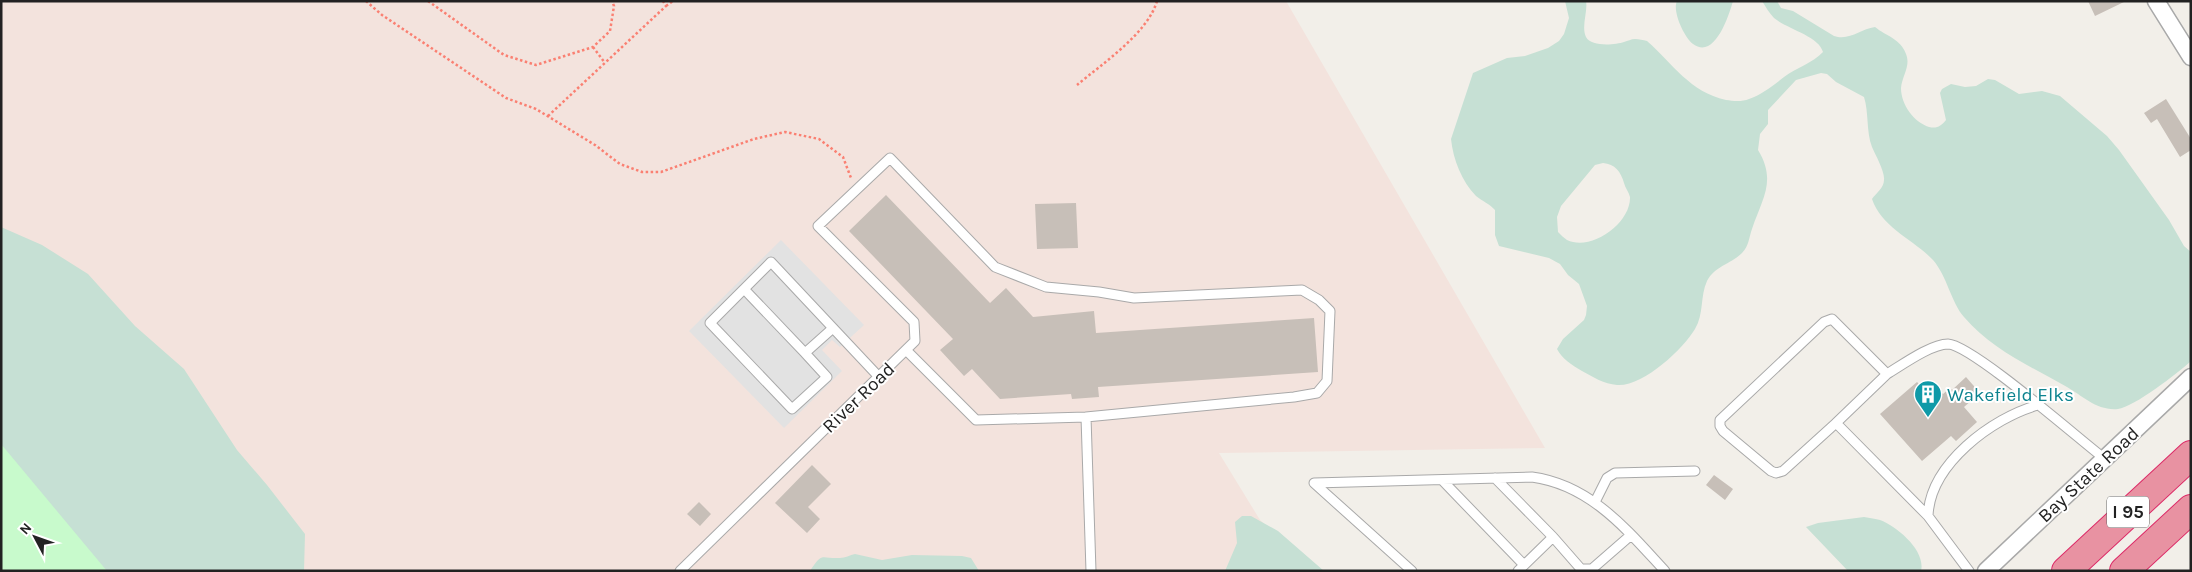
<svg xmlns="http://www.w3.org/2000/svg" width="2192" height="572" font-family="Karla,sans-serif">
<rect width="100%" height="100%" fill="#f2efe9"/>
<path fill="#f3e3dd" d="M1 1H1286L1545 448 1219 453 1260 520 1316 571H107L1 444Z"/>
<path fill="#c6e0d4" fill-rule="evenodd" d="M1565 1H1586C1588 12 1581 26 1586 37 1591 47 1615 45 1624 42 1628 41 1631 39 1635 39 1639 39 1643 40 1647 41 1673 64 1690 92 1726 100 1733 101 1742 102 1749 99 1761 95 1774 85 1784 77 1796 68 1813 63 1823 52 1819 36 1787 29 1774 18 1769 13 1766 7 1762 1H1777L1781 8 1793 11 1834 36C1850 41 1860 29 1875 27 1886 36 1901 39 1906 54 1911 66 1902 76 1901 88 1901 105 1914 122 1929 127 1937 129 1941 126 1946 120L1940 93 1942 89 1951 84 1965 87 1976 86 1988 79 1995 80 2019 94 2042 91 2060 96 2107 136 2119 150 2169 220 2184 246 2191 252V361C2178 373 2134 407 2118 409 2097 411 2083 396 2067 387 2030 366 1991 349 1964 317 1951 302 1947 276 1933 260 1913 239 1882 228 1872 199 1876 193 1884 188 1884 180 1885 172 1876 156 1872 147 1866 131 1869 113 1864 97L1836 82 1827 74 1821 73 1796 80 1768 110V124L1760 134 1758 150C1777 181 1762 199 1752 229 1749 237 1749 246 1742 253 1731 264 1715 266 1707 281 1700 296 1704 314 1695 329 1683 349 1643 387 1617 385 1604 384 1593 377 1582 371 1572 365 1562 359 1557 349L1563 339 1584 320 1586 315 1587 306 1579 284 1568 275 1560 264 1549 258 1499 246 1495 235V210C1490 204 1482 201 1476 196 1462 182 1453 159 1451 139L1473 73 1507 58 1525 56 1548 48 1559 41 1564 34 1569 18ZM1603 163C1615 164 1621 172 1624 183 1625 188 1629 192 1630 197 1631 223 1591 252 1567 240 1564 238 1561 235 1558 232L1557 217 1561 206 1595 165Z
M1677 1H1733C1729 15 1715 60 1693 44 1684 37 1672 11 1677 1Z
M1 227 42 245 88 274 135 326 184 369 237 450 267 485 305 534 304 571H1Z
M1242 516H1251L1278 531 1324 571H1225L1237 543 1235 522Z
M1864 517C1870 518 1876 519 1880 520 1898 527 1926 551 1921 571H1848L1806 527 1818 523Z
M855 554 882 560 912 555 962 556 971 558 979 571H810C823 551 821 559 840 558 845 558 850 555 855 554Z"/>
<path fill="#c8facc" d="M1 444 107 571H1Z"/>
<path fill="#e2e2e2" d="M781 240 864 325 840 347 832 340 822 350 842 371 784 428 689 331Z"/>
<path fill="#c7bfb8" d="M2088 1H2126L2095 16Z
M2166 99 2191 139V150L2180 157 2157 119 2151 123 2144 113Z
M886 195 990 303 1006 288 1033 317 1094 311 1096 333 1314 318 1318 372 1098 387 1099 397 1072 399 1071 394 1000 399 972 369 964 376 940 350 953 339 849 231Z
M1076 203 1078 248 1037 249 1035 204Z
M1966 377 1980 393 1964 407 1977 422 1956 441 1951 436 1922 461 1880 414 1917 382 1923 388 1931 381 1943 394 1950 388 1952 390Z
M812 465 831 484 808 507 820 519 807 533 775 503Z
M1714 475 1733 489 1725 500 1706 485Z
M699 502 711 514 700 526 687 514Z"/>
<g fill="none" stroke-linecap="round" stroke-linejoin="round">
<g stroke="#a9a9a9" stroke-width="11">
<path id="service" d="M744 289 805 353
M833 328 805 353 827 377 792 409 710 323 771 262 879 377
M906 350 976 420 1086 417 1091 571
M1836 423 1887 374
M1495 478 1553 537 1581 569H1592L1631 535
M1442 480 1524 565
M1595 502 1607 478 1615 473 1695 471
M1928 516C1930 464 1992 418 2038 405
M680 571 915 341 914 322 818 226 890 158 995 267 1046 287 1099 292 1134 298 1302 290 1319 300 1330 311 1327 381 1317 393 1294 397 1086 417
M1412 571 1314 483 1532 477C1591 485 1627 530 1665 571
M1518 571 1553 537
M1969 571 1928 516 1836 423 1783 471 1776 473 1771 471 1723 431 1720 426V420L1824 322 1832 319 1887 374C1902 365 1931 344 1948 344 1972 345 2080 440 2105 459"/>
</g>
<g stroke="#a9a9a9" stroke-width="19">
<path id="minor" d="M2156 1 2191 57
M1986 571 2191 377"/>
</g>
<g stroke="#dc2a67" stroke-width="30">
<path id="motorway" d="M2066 571 2191 455
M2124 571 2191 509"/>
</g>
<path stroke="#fa8072" stroke-width="2.5" stroke-dasharray="2.5 2.5" stroke-linecap="butt" d="M366 1 382 15 506 98 536 109 595 145 620 164 642 172H661L754 139 785 132 819 139 843 157 851 178
M428 1 504 55 536 65 593 47 610 31 614 6 612 1
M666 6 673 1
M593 47 605 63
M1077 85C1102 64 1148 33 1157 1
M548 116 666 6 663 1"/>
<use href="#service" stroke="#fff" stroke-width="9"/>
<use href="#minor" stroke="#fff" stroke-width="16"/>
<use href="#motorway" stroke="#e892a2" stroke-width="28"/>
</g>
<defs>
<g id="building-pin" transform="scale(1.4375)"><path d="M0 17L-7.5 6A9.5 9.5 0 1 1 7.5 6Z" fill="#0f9aa8" stroke="#fff"/><path d="M-4-6H4V6H1V3H-1V6H-4ZM-2.5-4.3h1.7v1.8h-1.7ZM.8-4.3h1.7v1.8H.8ZM-2.5-1h1.7V.8h-1.7ZM.8-1h1.7V.8H.8Z" fill="#fff"/></g>
</defs>
<g fill-rule="evenodd">
<use href="#building-pin" x="1928" y="394"/>
</g>
<g text-anchor="middle" stroke-width="4" stroke-linejoin="round" paint-order="stroke">
<rect fill="#fff" stroke="#646464" stroke-width="1" x="2107" y="496.5" width="42" height="31" rx="4"/>
<g font-size="18" font-weight="bold" fill="#222">
<text x="2128" y="518">I 95</text>
</g>
<g font-size="19" fill="#0d838f" stroke="#fff" text-anchor="start">
<text x="1947" y="401">Wakefield Elks</text>
</g>
<g font-size="19" fill="#222" stroke="#fff">
<text transform="translate(858 397) rotate(-44)" y="7">River Road</text>
<text transform="translate(2088 474) rotate(-43)" y="7">Bay State Road</text>
</g>
</g>
<rect width="2192" height="572" fill="none" stroke="#222222" stroke-width="5"/>
<g transform="translate(35 537) rotate(311)" stroke="#ffffff" stroke-width="4" paint-order="stroke">
<path d="M0-4L9 19L0 12L-9 19Z" fill="#222222"/>
<text y="-8" font-size="14" font-weight="bold" text-anchor="middle" fill="#222222">N</text>
</g>
</svg>
